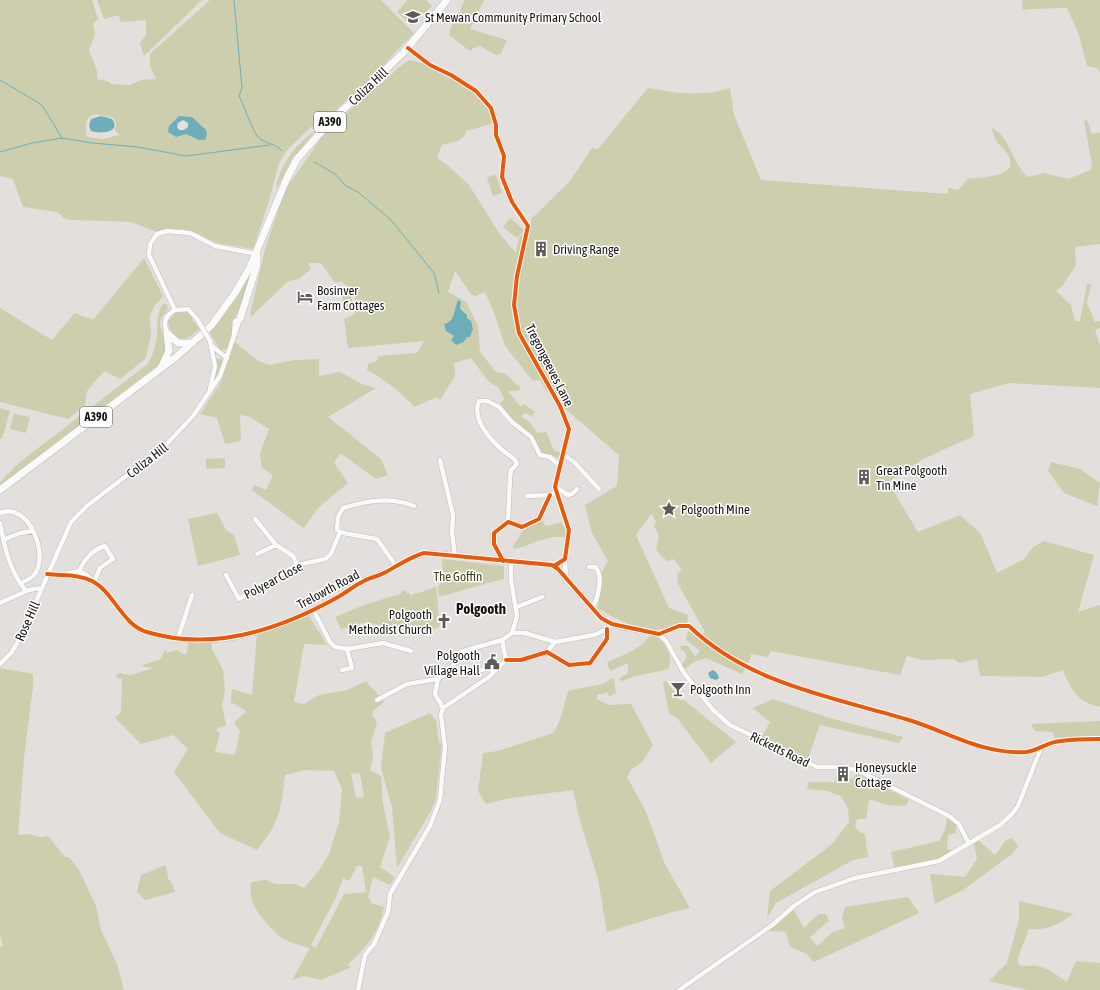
<svg xmlns="http://www.w3.org/2000/svg" width="1100" height="990" font-family="'Asap Condensed',sans-serif">
<rect width="100%" height="100%" fill="#e2dfdc"/>
<path fill="#cdcead" fill-rule="evenodd" d="M0 0H92L98 19 93 24 95 35 89 50 97 71V79L110 82V84L130 85 141 80 156 79 150 66V54L210 0H300L301 2 302 0H381L414 33 367 82 322 122 311 127 288 149 279 163 269 201 253 249 217 243 195 232 182 229 157 232 131 222 71 220 64 218 57 212 23 207 13 179 0 176ZM94 114 114 118 116 124 115 130 120 135 103 139 87 137C86 126 83 120 94 114ZM179 116 201 125 193 137 169 126Z
M97 0H202L144 56 140 43 146 35V20L120 22 119 15 104 19Z
M408 0H426L432 6 412 26 397 12Z
M465 0H484L470 29 507 40 501 54 496 55 480 46 473 48 470 51 449 35C451 24 454 23 459 14 462 7 460 8 465 0Z
M1022 0H1100V73L1097 68 1087 66 1079 35 1067 8 1030 9 1023 10Z
M409 60C431 63 476 89 488 108 491 112 492 118 493 123L474 129 467 130C464 142 453 142 442 145L437 158 446 164 469 185 499 233 516 253 519 237 531 229V219L570 181 592 148 598 149 648 88C674 93 704 97 730 88L734 115 761 180 947 194 949 188 958 190 968 179C981 176 1023 179 1007 153 1005 149 999 146 997 142 994 137 993 132 991 127 1010 136 1012 164 1028 177L1044 173 1068 179 1090 170 1092 165 1084 121 1087 120 1092 134 1100 132V244L1075 247 1076 265 1063 285 1056 291 1071 305 1075 321H1080L1087 284H1091L1087 303 1095 322 1100 321V328L1095 330 1100 345V388L1009 383 970 394 974 436 923 459 888 482 918 532 960 515 981 534 997 573 1024 559 1033 547 1044 541 1094 555 1078 612 1100 605V707C1077 701 1072 692 1063 670L1042 677 980 676 977 659 959 663 954 659 924 660 907 656 900 675 771 651 768 657 751 654 750 660 742 674 706 658 694 662 685 669 682 665 687 656 684 651 681 650 680 646H688L695 656 700 651 686 640 688 631 697 636 705 632 678 584 677 574 682 570 674 559 667 561 656 550 659 536 654 526 656 521 651 514 636 535 669 608 688 615 687 624C678 626 668 630 659 630 639 631 615 619 598 608L601 574 608 561 592 533 585 505 617 486 619 455 550 396 540 380 533 381 505 346 493 310 485 292 475 296 471 294 455 271 448 292 466 302 478 326 480 352 496 372 504 373 521 388 518 391H508L520 406 524 404 535 412 532 416 524 413 522 417 529 422 538 433 546 432 554 450 561 453 560 458 542 453 539 450 532 435 513 420 500 404 504 399 499 388 488 381 471 358 454 363 455 376 440 400 437 397 414 407C400 391 386 380 367 370L368 364 377 361 378 356 417 353 424 341 348 348 344 319 355 314V293L341 281 335 283 321 263H308L311 269 299 279 289 281 285 284 251 317V310L265 249 285 190 324 134 373 89C385 83 396 68 409 60ZM457 303 465 312 473 329 470 337H467L464 342 456 345 454 336 444 324C454 322 454 312 457 303Z
M316 130 292 159 276 190C278 166 297 143 316 130Z
M496 175 502 193 493 196 487 177Z
M510 218 524 230 517 238 503 227Z
M144 258 163 296 155 305 150 316 151 336 145 359 120 379 104 371 87 391 85 405 68 419 0 402V308L52 340 75 313 93 320Z
M256 263 240 307 241 310 236 315 227 349 220 350 209 331Z
M351 292 353 310 344 311 342 293Z
M163 304H166L168 307 167 311 161 318 160 326 168 347 162 362 0 486V482L21 461 148 364C153 355 156 345 157 335 158 323 156 314 163 304Z
M183 310 190 312 194 317 192 320 200 329 185 340C175 339 169 331 168 321L177 311Z
M235 342 258 361 269 365 295 360 319 359V376L340 372 362 384 376 388 328 417 381 459 388 475 376 479 340 453 334 463 348 483 318 508 304 528 252 490 254 485 266 490 273 475 262 468 260 454 269 429 250 417 240 415 241 441 225 444 217 418 200 414 220 384Z
M216 359H222V364L211 388 216 374Z
M0 408 10 411 2 439H0Z
M14 414 30 417 26 433 10 429Z
M225 458V468L206 469V459Z
M1051 462 1080 469 1100 483 1097 506 1064 493 1048 471Z
M217 513 226 530 234 535 240 555 198 566 188 519Z
M542 519 544 524 548 526 561 522 566 530 567 538C549 533 531 546 514 549L513 546 525 528Z
M442 559 504 566V579C482 584 461 591 439 597L438 587 443 579Z
M436 587 440 626 431 631 425 630H413L410 621V625H378L367 622 341 629 335 617 364 605 400 594 404 590 411 595 410 601 412 595Z
M309 616 327 645 304 644 294 702 304 704 319 695 347 690 366 681 384 702 375 709 372 714 377 723 371 742 373 757 370 770 381 776 383 803 390 837 380 867 395 877 390 885 373 877 368 897 371 900 370 903 384 907C380 931 366 949 347 965L351 967 321 980 304 976 292 980 310 948C301 945 291 943 283 939 279 937 275 931 271 928 258 914 248 902 251 882L266 880 275 884H295L304 888 320 869 329 854 339 822 342 789 334 771 305 770 285 775C281 810 280 822 257 850L220 833 174 772 188 749 173 735 141 744 115 718 121 712 122 679 116 678 118 673 131 675 154 668 140 666 161 659 165 649 167 653 177 650 186 655 189 640 211 641 212 649 223 670 225 690 222 705 226 726 219 727 216 730 220 733 215 752 235 755 240 731 234 723 246 711 231 702 232 689 252 695 257 633ZM351 773 360 774 364 797 356 798ZM357 866H362L366 892 344 894 316 948 311 945 336 897 343 878 349 881Z
M651 634C661 638 670 648 670 659 670 663 669 666 669 669 653 673 638 674 622 681L619 679 628 673V663L610 671 607 662C623 655 642 649 651 634Z
M0 668 33 674V687L24 758 18 835 30 834 40 837 48 836 65 857H69L79 870 96 906 101 930 117 964 124 990H0V947L3 945 0 935Z
M612 678 614 679 616 693 609 697 608 692 597 695V699L608 705 631 704 653 745 642 762 631 770 627 777 646 812 665 864 690 908 672 912 607 932 598 879 580 821 573 790 505 799 486 804 478 791 483 753 498 751 553 733C562 722 563 705 568 692L571 690 603 684Z
M667 681 679 700H684L736 742 711 763 677 718 669 713 663 682Z
M773 699 829 718 903 737 899 743 820 725 807 761 761 738 770 722 753 708Z
M430 713 436 720 439 743H442L436 798 431 811 397 868 392 807 381 768 385 733Z
M1100 721V738H1055L1052 732 1035 731 1031 724Z
M857 774 909 800 906 806 888 805 869 799 866 819H857L855 827 860 832 865 834 868 857 853 860 776 903 767 918 770 891 832 844 849 822 848 808 841 796 827 791 807 789 809 782H835L836 777 852 779Z
M947 818 956 824V833L948 835 947 849 954 851 939 860 895 870 891 852 939 841 945 830Z
M1012 838 1018 846 1013 853 963 890 935 904 930 874 965 877 977 859 974 844 978 840 995 855 1006 840Z
M166 865 168 878 172 884 175 892 145 900 137 892 141 875Z
M908 897 919 913 814 962 807 954 790 947 786 932 769 931 793 909 804 928 819 914H826L829 921 810 937 817 946 833 932 845 928 842 918 845 907Z
M1019 901 1074 914C1057 925 1049 930 1029 929 1027 935 1017 957 1018 961 1019 970 1030 964 1037 966 1048 968 1058 976 1067 982L1076 961 1100 963V990H1028L989 981 1007 963 1019 919Z"/>
<path fill="#6eaebb" fill-rule="evenodd" d="M101 116 112 119C122 133 100 134 91 131L89 126 91 119Z
M179 116 192 117 206 130 207 134 205 140H199L186 134 176 137 168 132 169 126ZM183 120 188 123V127L184 130H179L177 127 178 123Z
M458 300 461 302 460 308 467 315V318L471 321 473 329 470 337H467L464 342 456 345 451 340 454 336 446 331 444 324C455 322 454 309 458 300Z
M713 670 717 673 719 678 716 680 710 678 708 673Z"/>
<g fill="none" stroke-linecap="round" stroke-linejoin="round">
<path stroke="#6eaebb" stroke-width="1" d="M234 0 242 88 239 96C244 105 253 134 260 139 268 144 276 144 282 151
M0 80 42 105 62 138 92 143 138 147 186 156 270 145
M0 152 32 143 62 138
M314 162 335 174 346 186 358 192 391 220 434 273 439 293"/>
<g stroke="#bebbb9" stroke-width="5.5">
<path id="minor" d="M408 48 430 65 451 75 476 91 491 108 496 125V135L504 156 502 177 512 202 528 226 517 276 514 305 519 333 560 406 569 429 555 487 569 530 565 559 554 566
M175 310 149 255 150 244 157 234 167 231 190 233 215 246 257 254
M167 333C163 323 165 315 175 310L188 309 197 319
M234 335 235 321 240 319
M210 341 215 366 210 389
M212 346 227 358
M563 454 574 462 599 489
M440 460 453 515 452 532 455 556
M555 487 568 495 572 494 577 489
M527 496 549 495 556 492
M0 513C29 501 50 556 34 575 31 579 25 581 21 583
M255 519 276 545 293 556 297 565
M0 523C5 549 9 570 26 591
M3 540 20 533 33 531
M257 554 276 545
M565 559 566 581
M503 561 494 544 493 535 498 529 508 522 510 477 511 470 517 464C515 458 511 457 506 453 492 442 471 420 479 401H487L499 407 512 422 531 437 540 455 550 457 560 466
M511 562V580L517 616 512 633
M396 566 377 539 343 533 337 530 338 517 343 508C367 501 390 496 414 506
M589 567H595C604 575 598 599 592 608
M47 574C61 576 76 575 89 580 110 588 119 617 138 628 155 639 192 640 212 640 249 640 305 615 338 597 346 592 354 585 363 581 370 577 378 576 386 572 401 564 414 554 432 553L552 565 558 569 570 585 606 621 617 626 659 634
M65 575C78 568 85 572 94 582L100 568 113 559 105 546C92 550 85 559 79 571
M226 575 239 599 297 565 325 559 331 554 340 532
M0 603 29 590 41 588
M517 607 542 597
M313 609 330 642 335 647 347 649 383 643 411 651
M659 634 679 626H689C749 684 832 697 909 720 948 732 984 755 1026 752 1036 751 1045 744 1055 742 1069 739 1085 739 1100 739
M659 634 666 641 684 673 713 710 730 725 817 767H840L857 770 949 816 959 824 969 844
M178 638 192 595
M547 652 555 642
M506 660H521L547 652 569 665 590 663 607 639V629
M0 664 11 653 20 638 71 522 88 505 164 447 193 416 220 376 240 319
M342 670 352 668 347 649
M463 675 485 669 495 670
M377 700 407 684 438 679
M443 708 435 694 438 679 450 671 460 652 502 640 512 633H525L555 642 594 635 607 629 612 624
M358 990 365 955 374 944 388 912 390 894 430 826 440 800 445 747 441 715 443 708 489 677 506 660 502 640
M679 990 771 926 794 906 815 892 855 878 939 861 1000 825 1012 814 1018 806 1041 748"/>
</g>
<g stroke="#bebbb9" stroke-width="8">
<path id="highway" d="M240 319 257 265V254
M167 333 178 343H192
M162 366 169 351 167 333
M0 490 176 357 211 326 235 293 250 267 287 178 297 159 330 122 404 52 447 0"/>
</g>
<use href="#minor" stroke="#fbfafa" stroke-width="4.5"/>
<use href="#highway" stroke="#fbfafa" stroke-width="7"/>
<g stroke="#bebbb9" stroke-width="5.5" stroke-linecap="butt">
<path id="minor-bridge" d="M197 319 210 341"/>
</g>
<use href="#minor-bridge" stroke="#fbfafa" stroke-width="4.5"/>
<g stroke="#fff" stroke-width="6">
<path id="cycleway" d="M408 48 430 65 451 75 476 91 491 108 496 125V135L504 156 502 177 512 202 528 226 517 276 514 305 519 333 560 406 569 429 555 487 569 530 565 559 554 566
M503 561 494 544V533L508 522 522 527 539 519 550 495
M47 574C62 576 79 574 92 581 114 592 122 625 147 632 212 652 281 629 338 597 347 592 355 585 364 581 371 577 379 576 386 572 399 565 410 557 424 553L552 565 558 569 601 618 612 624 659 634 679 626H689C749 684 832 697 909 720 948 732 984 755 1026 752 1036 751 1045 744 1055 742 1069 739 1085 739 1100 739
M506 660H521L547 652 569 665 590 663 607 639V629"/>
</g>
<use href="#cycleway" stroke="#e8590c" stroke-width="4"/>
</g>
<defs>
<g id="school-bare" transform="scale(1.2)"><path d="M0-5L7-2L0 1L-7-2ZM-4 1L0 2.5L4 1V4Q0 6-4 4Z" fill="#5e5c59" stroke="#fff" stroke-width="2.5" paint-order="stroke"/></g>
<g id="building-bare" transform="scale(1.2)"><path d="M-4-6H4V6H1V3H-1V6H-4ZM-2.5-4.3h1.7v1.8h-1.7ZM.8-4.3h1.7v1.8H.8ZM-2.5-1h1.7V.8h-1.7ZM.8-1h1.7V.8H.8Z" fill="#5e5c59" stroke="#fff" stroke-width="2.5" paint-order="stroke"/></g>
<g id="hotel-bare" transform="scale(1.2)"><path d="M-6-4.5h1.5V1H6V5H4.5V3h-9V5H-6ZM-4 0a1.8 1.8 0 1 1 3.6 0ZM.5 0V-2.5h3Q6-2.5 6 0Z" fill="#5e5c59" stroke="#fff" stroke-width="2.5" paint-order="stroke"/></g>
<g id="sight-bare" transform="scale(1.2)"><path d="M0-6L1.8-2.2L6-1.7L2.9 1.2L3.7 5.4L0 3.3L-3.7 5.4L-2.9 1.2L-6-1.7L-1.8-2.2Z" fill="#5e5c59" stroke="#fff" stroke-width="2.5" paint-order="stroke"/></g>
<g id="church-bare" transform="scale(1.2)"><path d="M-1.2-6h2.4v3.5h3.3v2.4h-3.3V6h-2.4V-.1h-3.3v-2.4h3.3Z" fill="#5e5c59" stroke="#fff" stroke-width="2.5" paint-order="stroke"/></g>
<g id="civic-bare" transform="scale(1.2)"><path d="M-.6-6.5H3V-4.5H.6V-3L4-1V1h2V6H-6V1h2V-1L-.6-3ZM-1.2 2.5V6h2.4V2.5Z" fill="#5e5c59" stroke="#fff" stroke-width="2.5" paint-order="stroke"/></g>
<g id="bar-bare" transform="scale(1.2)"><path d="M-6-5H6L.8 .8V4.5H3.5V6h-7V4.5H-.8V.8Z" fill="#5e5c59" stroke="#fff" stroke-width="2.5" paint-order="stroke"/></g>
</defs>
<g fill-rule="evenodd">
<use href="#school-bare" x="413" y="17"/>
<use href="#building-bare" x="541" y="249"/>
<use href="#hotel-bare" x="305" y="297"/>
<use href="#building-bare" x="864" y="477"/>
<use href="#sight-bare" x="669" y="509"/>
<use href="#church-bare" x="444" y="621"/>
<use href="#civic-bare" x="492" y="662"/>
<use href="#bar-bare" x="678" y="689"/>
<use href="#building-bare" x="843" y="774"/>
</g>
<g text-anchor="middle" stroke-width="3" stroke-linejoin="round" paint-order="stroke">
<g fill="#fff" stroke="#5d5b5a" stroke-width="1">
<rect x="314" y="112" width="32" height="20" rx="3"/>
<rect x="80" y="407" width="32" height="20" rx="3"/>
</g>
<g font-size="12" font-weight="bold" fill="#171513">
<text x="330" y="126">A390</text>
<text x="96" y="421">A390</text>
</g>
<g font-size="13" fill="#171513" stroke="#fff" text-anchor="start">
<text x="425" y="22">St Mewan Community Primary School</text>
<text x="553" y="254">Driving Range</text>
<text x="317" y="295">Bosinver<tspan x="317" dy="15">Farm Cottages</tspan></text>
<text x="876" y="475">Great Polgooth<tspan x="876" dy="15">Tin Mine</tspan></text>
<text x="681" y="514">Polgooth Mine</text>
<text x="432" y="619" text-anchor="end">Polgooth<tspan x="432" dy="15">Methodist Church</tspan></text>
<text x="480" y="660" text-anchor="end">Polgooth<tspan x="480" dy="15">Village Hall</tspan></text>
<text x="690" y="694">Polgooth Inn</text>
<text x="855" y="772">Honeysuckle<tspan x="855" dy="15">Cottage</tspan></text>
</g>
<g font-size="13" fill="#171513" stroke="#fff">
<text transform="translate(368 86) rotate(-43)" y="5">Coliza Hill</text>
<text transform="translate(550 365) rotate(63)" y="5">Tregongeeves Lane</text>
<text transform="translate(147 460) rotate(-38)" y="5">Coliza Hill</text>
<text transform="translate(273 580) rotate(-28)" y="5">Polyear Close</text>
<text transform="translate(328 589) rotate(-28)" y="5">Trelowth Road</text>
<text transform="translate(27 621) rotate(-66)" y="5">Rose Hill</text>
<text transform="translate(780 749) rotate(26)" y="5">Ricketts Road</text>
</g>
<g font-size="13" fill="#41431d" stroke="#fff">
<text x="458" y="581">The Goffin</text>
</g>
<g font-size="15" font-weight="bold" fill="#171513" stroke="#fff">
<text x="481" y="614">Polgooth</text>
</g>
</g>
</svg>
